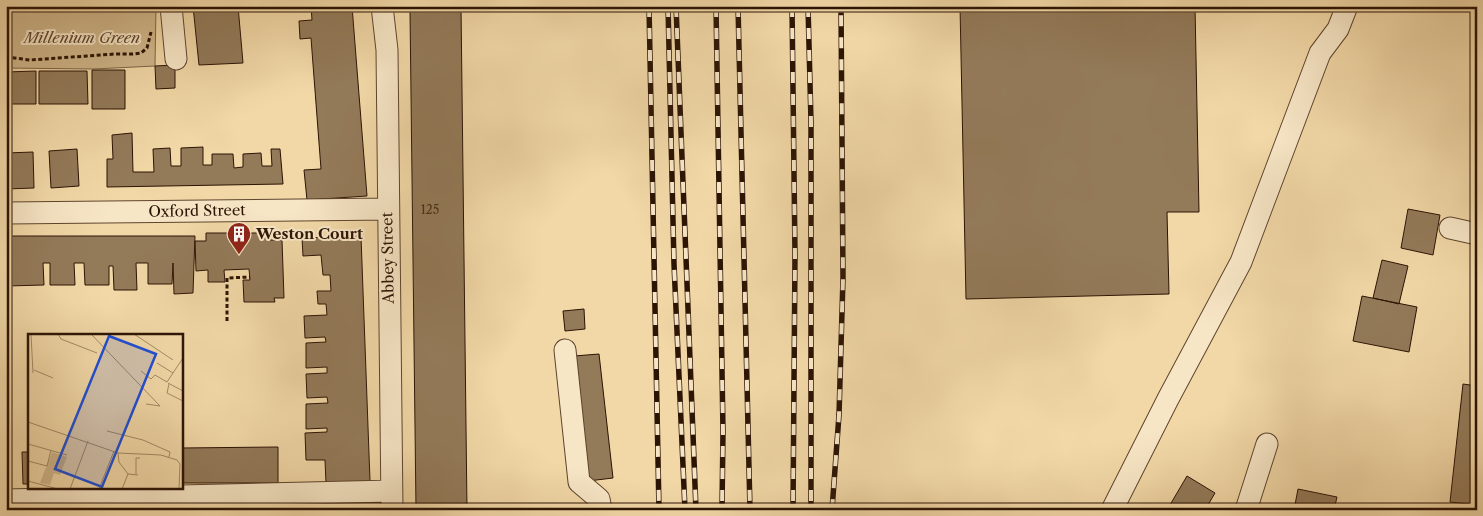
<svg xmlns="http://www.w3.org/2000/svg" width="1483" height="516" font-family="'Libre Caslon Text',serif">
<rect width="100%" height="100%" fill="#f2d8a7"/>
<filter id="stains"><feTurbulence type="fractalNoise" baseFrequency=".004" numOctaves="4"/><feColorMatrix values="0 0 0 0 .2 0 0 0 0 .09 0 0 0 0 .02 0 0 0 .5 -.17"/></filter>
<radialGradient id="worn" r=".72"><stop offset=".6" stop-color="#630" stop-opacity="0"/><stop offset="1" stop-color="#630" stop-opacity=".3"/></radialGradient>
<path fill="#d0b78b" stroke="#7e6648" d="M6 6H156L155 66 93 69 6 68Z"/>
<path fill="#937a59" stroke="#2c1405" d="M193 6H238L243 63 199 65Z
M311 6H352L367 196 307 200 304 170 321 169 311 38 300 39 299 21 312 20Z
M409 6H458L410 11Z
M461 6 467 510H416L410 11Z
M960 6H1195L1199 212H1167L1169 294 966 299Z
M175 65V88L156 89 155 66Z
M92 70H125V109H92Z
M36 71V104H6V72Z
M39 71H87L88 104H39Z
M132 133 133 172H154L153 149 170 148 171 166H181V148L203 147V165H212V154H233L234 168 243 167V154L261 153 262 166H272L271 149H280L283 184 107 187V159H113L112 135Z
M77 149 79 186 51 188 49 151Z
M33 152 34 188 6 189V153Z
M1408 209 1440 215 1433 255 1401 248Z
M206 233H229V241L247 240V233H269L270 240H282L284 298H274L275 302H244L243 280H250L249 269 224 270 225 282H208V270L196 271 195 241H206Z
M6 236H195L193 293 174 294 173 263 172 284H148V263H136L137 290H114L113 266H109V285H85L84 263H74L75 285H50V263H43L44 285 6 286Z
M361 236 370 481 326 483 325 460H306L305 433 327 432V428L306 429V404L328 403 327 397 307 398 306 374 327 373V367L306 368V343L326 342 325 337 305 338 304 316 327 315 326 304H318L317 291H331L330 275H323L321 255 303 256 302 238Z
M1382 260 1408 266 1399 304 1373 298Z
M1362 296 1417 307 1409 352 1353 341Z
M584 309 585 329 565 331 563 311Z
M599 354 613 478 588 481 574 356Z
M1463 384 1477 386V505L1450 502Z
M278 447V483H181V448Z
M22 452H29V484H23Z
M1187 476 1215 493 1205 510H1167Z
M1298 489 1337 497 1334 510H1294Z"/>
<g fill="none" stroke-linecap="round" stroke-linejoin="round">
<g stroke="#5e452e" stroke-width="23">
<path id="minor" d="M171 6 176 59
M382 6 387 50 392 510
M6 213 388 209
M1450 228 1477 234
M565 350 579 482 599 499 601 510
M6 500 391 491
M1112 510 1168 399 1241 262 1320 53 1338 29 1347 6
M1246 510 1267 444"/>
</g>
<path stroke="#2c1405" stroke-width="3" stroke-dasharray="4 2.5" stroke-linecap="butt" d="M6 57 30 60 115 54H133L141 53 147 48 151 32
M227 321V278L250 277"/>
<use href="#minor" stroke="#f7e6c6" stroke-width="21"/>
<g stroke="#2c1405" stroke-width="5.5">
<path id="rail" d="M649 6 659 510
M668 6 674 264 685 510
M676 6 696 510
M716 6 723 431 722 510
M738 6 750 510
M792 6 795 255 793 510
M808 6 811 122V510
M832 510 839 415 843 278 841 6"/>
</g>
<use href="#rail" stroke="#f7e6c6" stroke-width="4" stroke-dasharray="11" stroke-linecap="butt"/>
</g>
<defs>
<g id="building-pin" transform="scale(1.25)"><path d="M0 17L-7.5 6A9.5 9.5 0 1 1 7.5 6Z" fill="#8f2418" stroke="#f7e6c6"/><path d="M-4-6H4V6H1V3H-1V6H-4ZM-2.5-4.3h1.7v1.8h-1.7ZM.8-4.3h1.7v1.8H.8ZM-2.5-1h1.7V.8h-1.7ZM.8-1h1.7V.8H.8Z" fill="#fff"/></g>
</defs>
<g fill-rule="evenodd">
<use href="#building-pin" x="239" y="234"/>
</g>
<g text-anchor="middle" stroke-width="4" stroke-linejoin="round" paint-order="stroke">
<g font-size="12" fill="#462e1a">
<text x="430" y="214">125</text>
</g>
<g font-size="15" font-style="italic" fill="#5d452d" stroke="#f7e6c6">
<text x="82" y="43">Millenium Green</text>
</g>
<g font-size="15" fill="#2c1405" stroke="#f7e6c6">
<text transform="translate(197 211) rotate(-1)" y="5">Oxford Street</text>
<text transform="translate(388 258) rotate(-91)" y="5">Abbey Street</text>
</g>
<g font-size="15" font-weight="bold" fill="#2c1405" stroke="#f7e6c6" text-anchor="start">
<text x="256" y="239">Weston Court</text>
</g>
</g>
<g transform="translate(28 334)">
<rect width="155" height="155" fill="#f2d8a7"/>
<path d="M24 118 39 123 32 141 26 139 22 151 12 149Z" fill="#d0b78b"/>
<path fill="none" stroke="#a38a66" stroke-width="1" d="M3 0 5 39M30 0 33 5 69 19M63 0 132 72 118 70M106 0 145 26M129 29 145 39M6 36 25 44M113 37 123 45 127 41 139 48 155 24M140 49 155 57M141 50 139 59 155 67M0 88 90 119 133 121 149 126 152 130 151 155M79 97 115 106 142 118 141 123M0 110 39 121M90 119 91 128 100 140 110 141M0 127 19 132 23 116M108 140V124H112M0 147 30 155M42 155 60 107M71 155 86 117M94 155 100 140"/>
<path fill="#1d4ed8" fill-opacity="0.15" stroke="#1d4ed8" stroke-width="2.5" d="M81 2 128 20 74 153 27 135Z"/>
<rect width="155" height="155" fill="none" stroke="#2c1405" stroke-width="2.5"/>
</g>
<rect width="1483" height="516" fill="none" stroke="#f2d8a7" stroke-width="25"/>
<rect x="8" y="8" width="1468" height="501" fill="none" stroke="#2c1405" stroke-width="2.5"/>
<rect x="12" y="12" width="1458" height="491" fill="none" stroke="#2c1405"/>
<rect width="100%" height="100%" filter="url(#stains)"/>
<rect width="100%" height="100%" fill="url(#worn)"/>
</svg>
